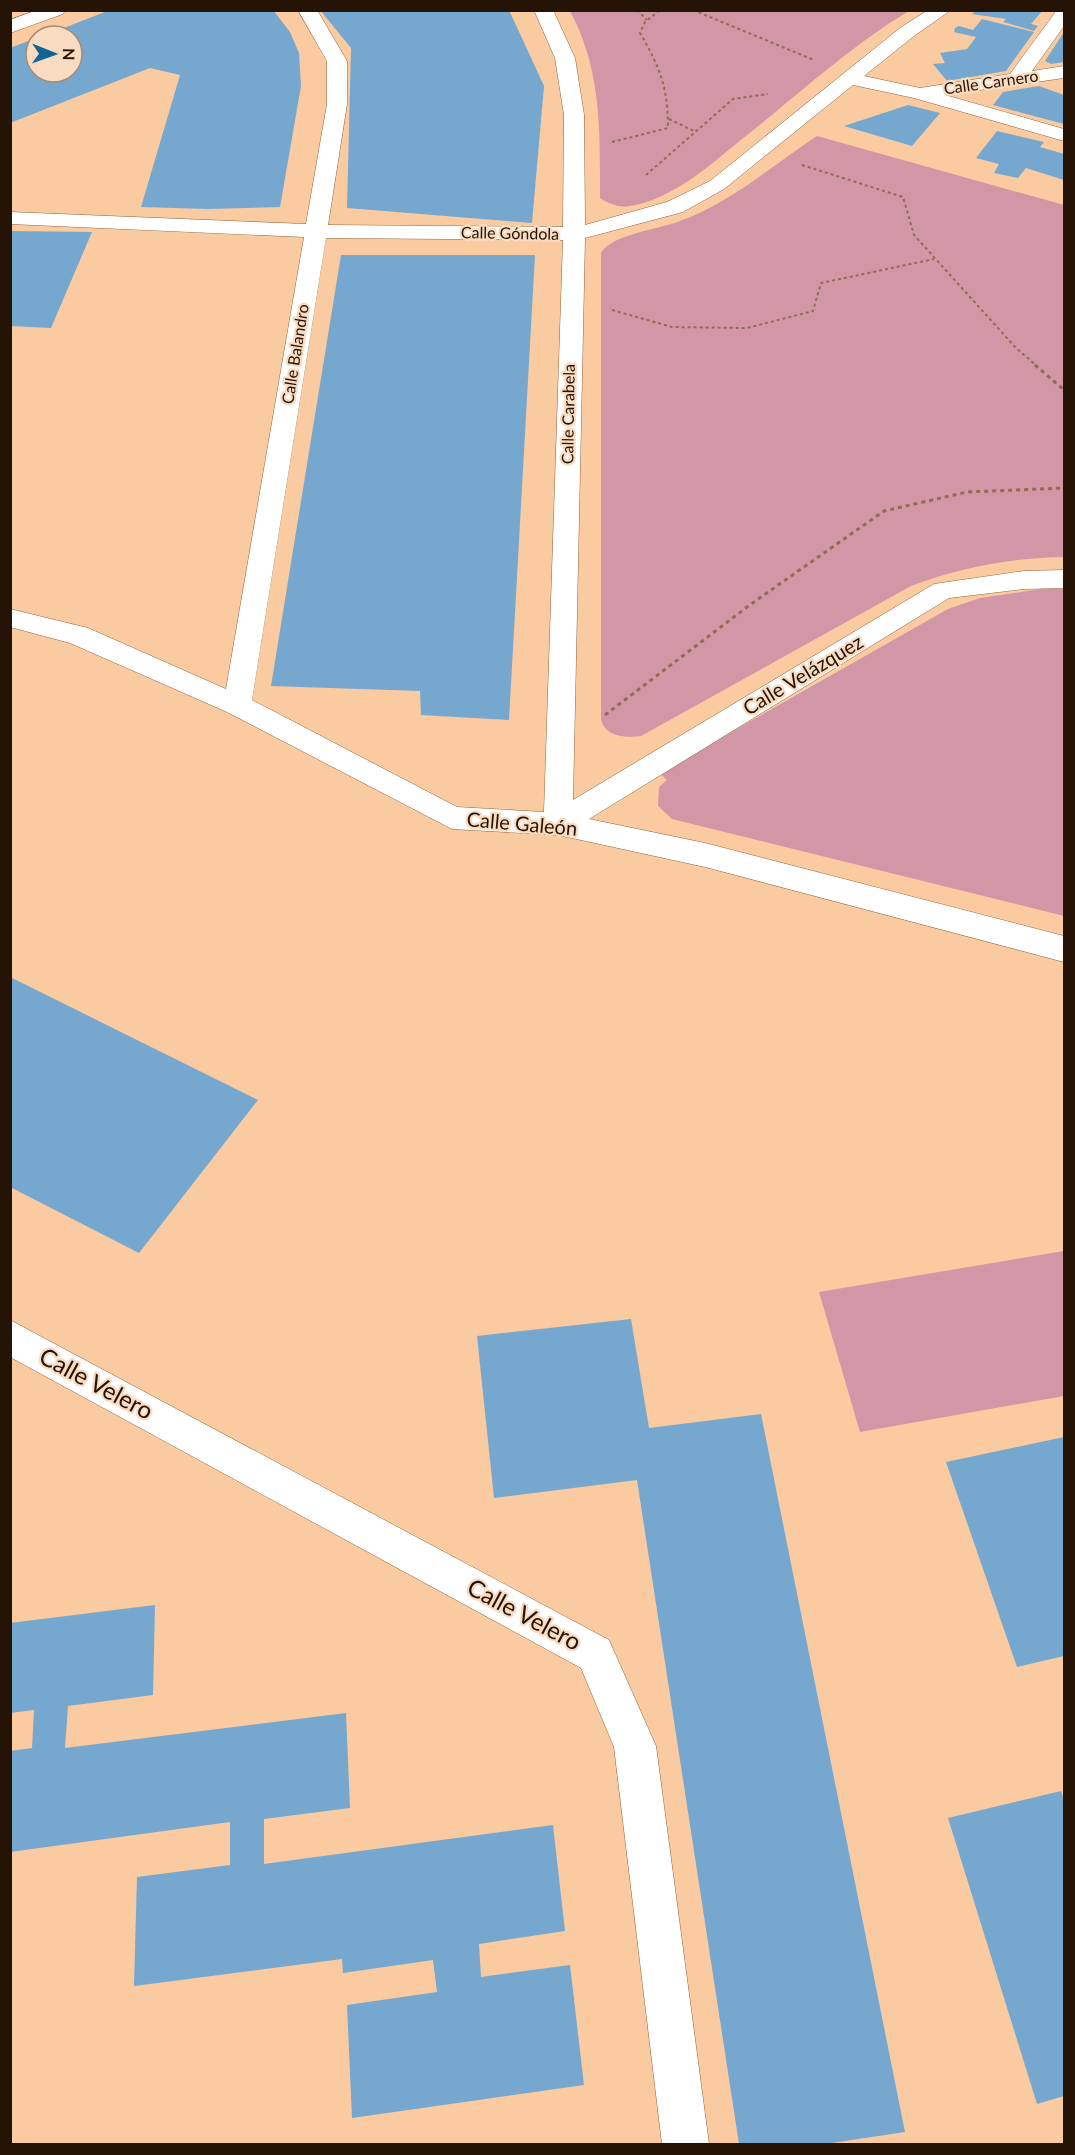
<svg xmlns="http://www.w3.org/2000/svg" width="1075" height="2155" font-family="Lato,sans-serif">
<rect width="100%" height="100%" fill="#facaa0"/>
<path fill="#d197a6" d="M570 11H909C850 46 797 96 742 139 710 165 673 199 630 206 619 208 609 204 600 198 600 133 602 70 570 11Z
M817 136 1064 205V557C1011 558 962 567 911 586L641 736C626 738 606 737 601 720V253C612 234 660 229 680 221 730 203 773 165 817 136Z
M1041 589H1064V916L672 819 658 806 659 787 667 780 659 773 948 609 980 598Z
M1064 1251V1396L860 1432 819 1292Z"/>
<path fill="#76a8cf" d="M110 10H273L290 32 299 53 301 86 280 207 208 209 141 207 180 75 150 68 10 123V48L36 38V72H72V36H43Z
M320 10H509L544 86 532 223 347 208 351 48Z
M978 10H1043L1031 24 1038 26 1034 31 1003 22 1006 19 972 14Z
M982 19 1034 32 1006 71 947 81 933 64 945 63 940 53 967 49 976 37 954 32 955 28 959 26 973 30Z
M1064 32V62L1051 64 1045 61Z
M1039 86 1064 95V124L993 105 1003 92Z
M908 105 940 113 912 146 844 126Z
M997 131 1044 142 1040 147 1064 154V180L1026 168 1018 178 994 173 999 164 976 158Z
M10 231 92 232 51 328 10 326Z
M341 255H535L509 720 421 715 420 691 271 686Z
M10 977 258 1100 139 1253 10 1187Z
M631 1319 649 1428 761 1414 905 2132 825 2144H739L637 1480 494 1498 477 1336Z
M1064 1437V1656L1017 1667 946 1462Z
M155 1605 153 1695 68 1706 65 1748 346 1713 350 1808 264 1819V1864L553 1825 565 1931 479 1944 481 1977 570 1965 584 2085 352 2118 347 2005 437 1992 433 1960 343 1973 342 1959 134 1986 137 1877 230 1865V1822L10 1852V1751L32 1748 34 1710 10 1713V1623Z
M1061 1791 1064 1800V2096L1037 2104 948 1818Z"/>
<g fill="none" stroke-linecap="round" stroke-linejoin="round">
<g stroke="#8f643d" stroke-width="1">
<path id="minor" d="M37 10H65L63 14 10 33V20Z
M298 10H317L347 61V104L328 225 563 227 564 115 555 58 534 10H553L575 58 584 115 585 225 667 202 710 181 900 28 928 10H951L914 36 864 76 920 88 1010 74 1057 10H1064V26L1032 71 1064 66V78L945 95 1064 129V141L914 98 853 85 724 189 683 212 585 238 573 800 934 584 1024 571 1064 570V588L1024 589 949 598 589 819 705 843 1064 936V962L705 867 558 835 452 829 227 712 70 643 10 627V609L88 628 226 689 304 237 10 224V212L306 224 327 104V61ZM326 238 563 240 544 812 457 807 252 700Z
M10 1320 609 1640 656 1746 709 2144H662L614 1747 581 1668 10 1357Z"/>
</g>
<path stroke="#8e6e51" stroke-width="2" stroke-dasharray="3 3" stroke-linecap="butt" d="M637 10 647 20
M693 10 814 60
M669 119 696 132
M612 142 668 128C668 88 660 67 640 33L645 22 660 10
M802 165 903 197 914 235 1016 348 1037 366
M646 175 733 99 768 94
M612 310 672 327 747 328 813 311 821 283 934 259"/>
<path stroke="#8e6e51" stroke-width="3" stroke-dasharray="4 4" stroke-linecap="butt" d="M1035 365 1064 390
M605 715 751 604 884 511 967 492 1064 488"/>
<use href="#minor" fill="#fff" fill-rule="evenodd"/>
</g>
<g text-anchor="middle" stroke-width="4.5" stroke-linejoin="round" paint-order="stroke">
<g font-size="16" fill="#251405" stroke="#f9dbc2">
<text transform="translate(991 82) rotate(-8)" y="6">Calle Carnero</text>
<text transform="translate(510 233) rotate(1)" y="6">Calle Góndola</text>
<text transform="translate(295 354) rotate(-81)" y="6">Calle Balandro</text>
<text transform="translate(568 414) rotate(-89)" y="6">Calle Carabela</text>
</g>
<g font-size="20" fill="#251405" stroke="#f9dbc2">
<text transform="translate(803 675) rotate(-31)" y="7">Calle Velázquez</text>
<text transform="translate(522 824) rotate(5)" y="7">Calle Galeón</text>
</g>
<g font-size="24" fill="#251405" stroke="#f9dbc2">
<text transform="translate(96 1384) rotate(28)" y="8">Calle Velero</text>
<text transform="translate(524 1615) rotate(28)" y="8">Calle Velero</text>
</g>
</g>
<rect width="1075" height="2155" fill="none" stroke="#251405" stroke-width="24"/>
<g transform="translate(54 54) rotate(91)"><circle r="28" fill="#f9dbc2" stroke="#a48b76" stroke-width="1.5"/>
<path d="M0-4.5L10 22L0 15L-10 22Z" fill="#126495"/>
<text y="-9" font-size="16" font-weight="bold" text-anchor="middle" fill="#251405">N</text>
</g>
</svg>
